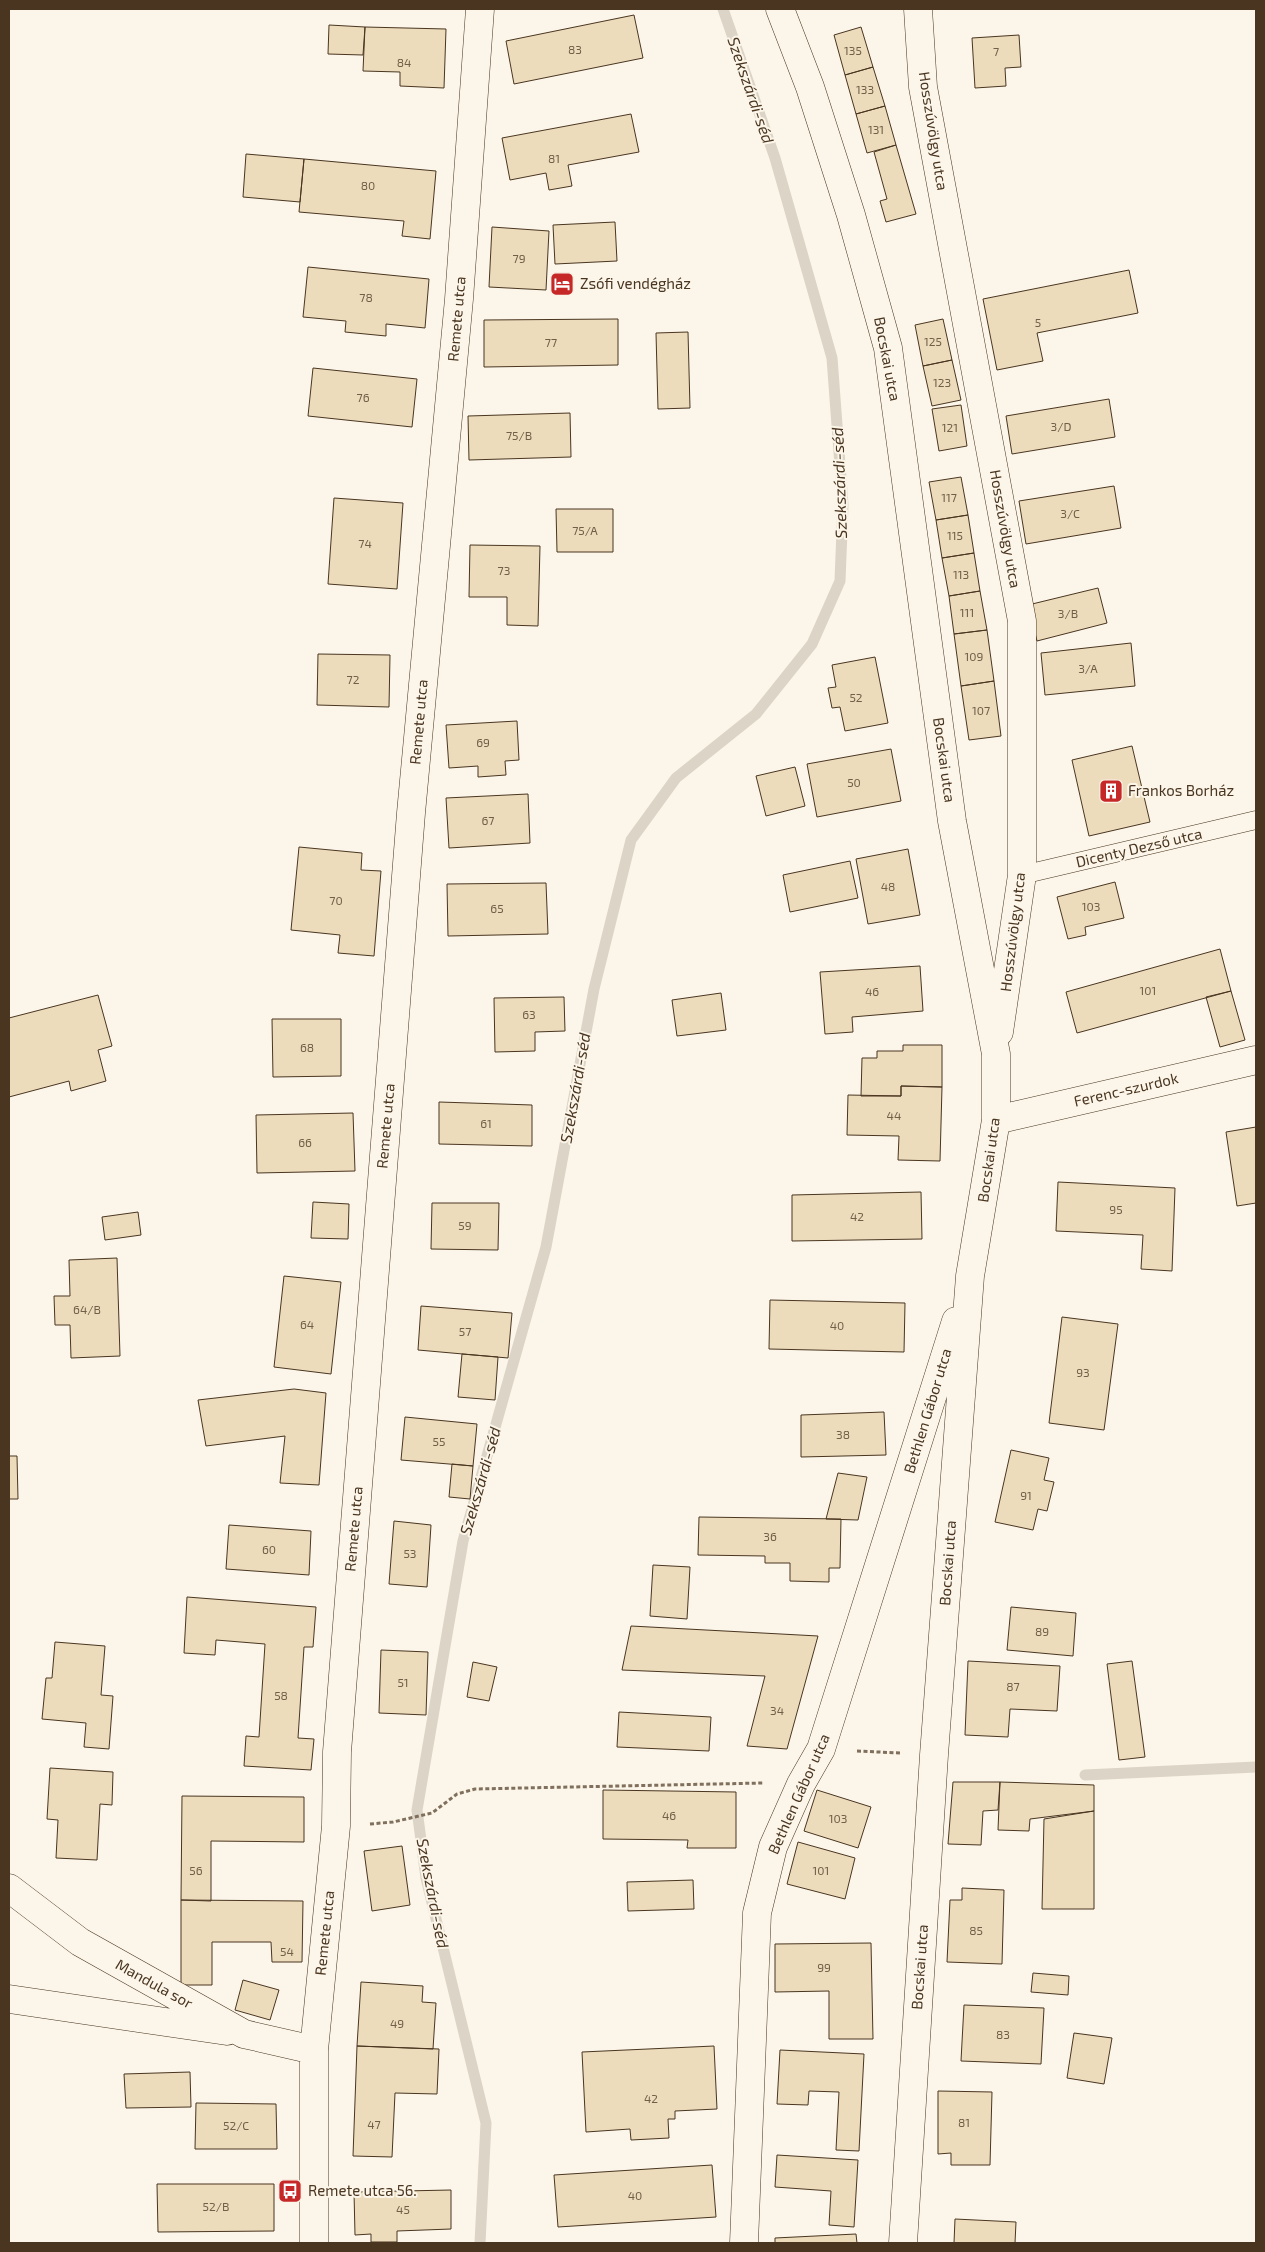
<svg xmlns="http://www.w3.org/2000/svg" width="1265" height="2252" font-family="'Exo 2',sans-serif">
<rect width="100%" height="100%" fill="#fbf6e9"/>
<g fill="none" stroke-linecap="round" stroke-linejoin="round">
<path stroke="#dcd4c6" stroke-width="11" d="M1085 1775 1256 1767
M480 2243 486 2123 426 1878 417 1810 463 1541 546 1247 594 989 631 840 676 778 756 714 812 644 840 581 843 505 832 358 775 158 723 9"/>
</g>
<path fill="#ecdcbc" stroke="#4a3520" d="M634 15 643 58 514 84 506 41Z
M329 25 365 27 363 55 328 54Z
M365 27 446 29 444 88 400 86V72L363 71Z
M861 27 873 67 845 75 834 35Z
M1019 35 1021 67 1005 68 1006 86 975 88 972 38Z
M873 67 885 106 856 114 845 75Z
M885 106 896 145 867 153 856 114Z
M631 114 639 152 568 165 572 186 549 190 546 173 510 180 502 138Z
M896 145 916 214 886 222 880 201 887 199 874 152Z
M246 154 304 159 300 202 243 197Z
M304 159 436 171 430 239 402 236 404 221 299 212Z
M615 222 617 261 555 264 553 225Z
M492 227 549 231 546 290 489 287Z
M308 267 429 279 425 328 386 324V336L345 332 346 321 303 317Z
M1129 270 1138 313 1037 333 1043 361 997 370 983 299Z
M618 319V365L484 367V320Z
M943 319 952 360 923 366 915 325Z
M688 332 690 408 658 409 656 333Z
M952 360 961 400 932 406 923 366Z
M313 368 417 379 412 427 308 416Z
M1109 399 1115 437 1012 454 1006 416Z
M961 405 967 446 939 451 932 409Z
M570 413 571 457 469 460 468 416Z
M961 477 968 515 936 520 929 482Z
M1114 486 1121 528 1026 544 1019 501Z
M334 498 403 503 397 589 328 584Z
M556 509H613V552H557Z
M968 515 974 553 942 558 936 520Z
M470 545 540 546 538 626 507 625V597H469Z
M974 553 980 591 949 596 942 558Z
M1098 588 1107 623 1037 641 1028 605Z
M980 591 987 630 954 634 949 596Z
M987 630 994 681 961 686 954 634Z
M1131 643 1135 686 1045 695 1041 653Z
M318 654 390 655 389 707 317 705Z
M875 657 888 723 845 731 840 707 832 708 828 688 836 687 832 665Z
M994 681 1001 736 969 740 961 686Z
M517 721 519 760 505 761 506 775 478 777V766L449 768 446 725Z
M1132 746 1150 822 1089 836 1072 760Z
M891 749 901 801 817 817 807 764Z
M795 767 805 806 766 816 756 776Z
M528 794 530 843 449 848 446 798Z
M299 847 362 853 361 870 381 871 374 956 338 953 340 935 291 930Z
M908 849 920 915 868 924 856 859Z
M850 861 858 898 790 912 783 875Z
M1115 882 1124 918 1085 927 1086 935 1068 939 1057 897Z
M546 883 548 934 448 936 447 884Z
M1220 949 1231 991 1077 1033 1066 992Z
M920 966 923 1011 852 1017 853 1032 825 1034 820 972Z
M1231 991 1245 1040 1220 1047 1206 997Z
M721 993 726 1030 677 1036 672 1000Z
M98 995 112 1046 98 1050 106 1081 71 1091 69 1081 9 1097V1018Z
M564 997 565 1031 535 1032V1051L495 1052 494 998Z
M272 1019H341V1076L273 1077Z
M903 1045H942V1087L901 1086V1096H861L862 1058H877V1051H903Z
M901 1086 942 1087 940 1161 898 1160 899 1136 847 1135 848 1095 901 1096Z
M439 1102 532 1105V1146L439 1144Z
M353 1113 355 1171 257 1173 256 1115Z
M1256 1127V1203L1237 1206 1226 1132Z
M1058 1182 1175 1188 1172 1271 1141 1269 1143 1235 1056 1231Z
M921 1192 922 1239 792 1241V1195Z
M313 1202 349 1204 348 1239 311 1238Z
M432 1203H499L498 1250 431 1249Z
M138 1212 141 1235 105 1240 102 1217Z
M117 1258 120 1356 71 1358 70 1325H55L54 1296H70L69 1260Z
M284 1276 341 1282 331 1374 274 1367Z
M770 1300 905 1303 904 1352 769 1349Z
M421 1306 512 1313 508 1358 418 1350Z
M1062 1317 1118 1324 1104 1430 1049 1423Z
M462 1354 498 1357 495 1400 458 1397Z
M294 1389 326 1393 319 1485 280 1483 285 1436 206 1446 198 1400Z
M884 1412 886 1455 801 1457V1415Z
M405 1417 477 1424 473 1466 401 1460Z
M1011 1450 1049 1458 1044 1480 1054 1482 1047 1511 1038 1509 1033 1530 995 1522Z
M9 1456H17L18 1499H9Z
M452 1464 473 1466 470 1499 449 1497Z
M838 1473 867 1477 858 1520 826 1519Z
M699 1517 841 1519 840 1568H829V1582L790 1581V1563H765V1556L698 1555Z
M394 1521 431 1525 427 1587 389 1584Z
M229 1525 311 1531 309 1575 226 1569Z
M653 1565 690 1567 687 1619 650 1616Z
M187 1597 316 1607 313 1647H304L298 1738 314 1739 311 1770 244 1766 246 1736 259 1737 265 1644 216 1640 215 1655 184 1653Z
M1011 1607 1076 1613 1073 1656 1007 1650Z
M631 1626 818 1636 787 1749 747 1746 765 1676 622 1670Z
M55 1642 105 1646 101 1695 113 1696 109 1749 84 1747 86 1723 42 1719 46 1678H52Z
M381 1650 428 1652 426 1715 379 1713Z
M968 1661 1060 1666 1057 1711 1010 1709 1008 1737 965 1735Z
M1132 1661 1145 1757 1119 1760 1107 1664Z
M473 1662 497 1667 489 1701 467 1697Z
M619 1712 711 1717 709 1751 617 1747Z
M50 1768 113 1772 112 1805 100 1804 97 1860 56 1858 58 1820 47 1819Z
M953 1782H1000L998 1810 983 1811 981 1845 948 1844Z
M1000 1782 1094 1785V1811L1030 1819 1029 1831 998 1830Z
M603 1790 736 1792V1848H687L688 1840 603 1839Z
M817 1790 871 1807 858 1848 804 1831Z
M182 1796 304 1797V1842L211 1841V1901L181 1900Z
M1094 1811V1909H1042L1044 1819Z
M798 1842 855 1858 845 1899 787 1884Z
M402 1846 410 1905 372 1911 364 1851Z
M693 1880 694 1909 628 1911 627 1882Z
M962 1888 1004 1890 1002 1964 947 1962 950 1900H962Z
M181 1900 303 1901 302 1962H272L271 1942H212V1985H181Z
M871 1943 873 2039H829V1991L775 1992V1944Z
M1033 1973 1069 1976 1068 1995 1031 1992Z
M243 1980 279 1990 270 2020 235 2010Z
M361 1982 423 1986 422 2002 436 2003 433 2049 357 2046Z
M964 2005 1044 2008 1041 2064 961 2061Z
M1074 2033 1112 2038 1104 2084 1067 2078Z
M357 2046 439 2049 437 2094 395 2093 392 2157 353 2156Z
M714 2046 717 2109 675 2111V2119H668L669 2138 631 2140 630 2129 586 2132 582 2052Z
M780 2050 864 2054 859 2151 836 2150 839 2092 809 2091 808 2105 777 2104Z
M190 2072 191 2107 126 2108 124 2074Z
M938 2091 992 2092 990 2165H951V2153L938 2154Z
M196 2103 276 2104 277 2149H195Z
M777 2155 858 2160 854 2227 829 2225 831 2191 775 2187Z
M712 2165 716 2217 558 2227 554 2175Z
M157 2184H274V2231L158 2232Z
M451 2190V2229L397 2231V2242H371V2234L355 2235 354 2192Z
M955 2219 1016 2222 1015 2243H954Z
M856 2234 857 2243H775V2238Z"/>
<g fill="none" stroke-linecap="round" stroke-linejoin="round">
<g stroke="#4a3520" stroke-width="19">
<path id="lane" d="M1022 875 1256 820"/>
</g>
<g stroke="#4a3520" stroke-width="29">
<path id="street" d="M780 9 810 87 851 215 888 348 952 821 996 1054V1120L970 1276 934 1755 903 2243
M918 9 923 87 1022 621V875L999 1032
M996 1120 1256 1060
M9 1888 80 1942 244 2034 314 2050
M9 1999 227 2031
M314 2243V2050L336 1826 337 1752 411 813 459 299 480 9
M744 2243 757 1913 773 1847 801 1784 821 1749 956 1321"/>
</g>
<path stroke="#7f6f5c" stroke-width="3" stroke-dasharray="4 2.5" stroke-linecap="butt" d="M857 1751 900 1753
M370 1824 393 1822 432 1813 457 1794 475 1789 763 1783"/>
<use href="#lane" stroke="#fbf6e9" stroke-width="18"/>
<use href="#street" stroke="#fbf6e9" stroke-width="28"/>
</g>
<defs>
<g id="hotel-square" transform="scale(1.25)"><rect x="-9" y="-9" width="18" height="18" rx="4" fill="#c62828" stroke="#fbf6e9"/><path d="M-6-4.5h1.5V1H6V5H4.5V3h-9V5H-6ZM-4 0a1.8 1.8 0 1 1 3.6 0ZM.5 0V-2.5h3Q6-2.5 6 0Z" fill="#fff"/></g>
<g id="building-square" transform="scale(1.25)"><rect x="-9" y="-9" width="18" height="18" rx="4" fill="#c62828" stroke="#fbf6e9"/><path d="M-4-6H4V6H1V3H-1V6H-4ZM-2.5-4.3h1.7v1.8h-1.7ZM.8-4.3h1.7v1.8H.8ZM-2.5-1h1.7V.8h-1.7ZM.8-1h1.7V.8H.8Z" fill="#fff"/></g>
<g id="bus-square" transform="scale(1.25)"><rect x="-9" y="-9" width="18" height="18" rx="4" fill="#c62828" stroke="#fbf6e9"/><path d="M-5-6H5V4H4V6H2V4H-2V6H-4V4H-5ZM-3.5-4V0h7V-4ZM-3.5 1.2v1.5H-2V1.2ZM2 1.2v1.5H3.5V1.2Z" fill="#fff"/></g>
</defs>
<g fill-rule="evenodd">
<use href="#hotel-square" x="562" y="284"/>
<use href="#building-square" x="1111" y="791"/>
<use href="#bus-square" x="290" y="2191"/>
</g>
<g text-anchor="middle" stroke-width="4" stroke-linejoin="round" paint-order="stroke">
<g font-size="12" fill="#725f47">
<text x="575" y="54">83</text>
<text x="853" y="55">135</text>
<text x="996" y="56">7</text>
<text x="404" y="67">84</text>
<text x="865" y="94">133</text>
<text x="876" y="134">131</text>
<text x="554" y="163">81</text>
<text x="368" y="190">80</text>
<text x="519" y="263">79</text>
<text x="366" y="302">78</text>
<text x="1038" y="327">5</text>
<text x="933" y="346">125</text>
<text x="551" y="347">77</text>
<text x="942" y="387">123</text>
<text x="363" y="402">76</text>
<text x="1061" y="431">3/D</text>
<text x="950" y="432">121</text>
<text x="519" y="440">75/B</text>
<text x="949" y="502">117</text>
<text x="1070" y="518">3/C</text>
<text x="585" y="535">75/A</text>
<text x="955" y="540">115</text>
<text x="365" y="548">74</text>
<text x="504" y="575">73</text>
<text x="961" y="579">113</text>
<text x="967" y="617">111</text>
<text x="1068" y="618">3/B</text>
<text x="974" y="661">109</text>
<text x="1088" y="673">3/A</text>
<text x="353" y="684">72</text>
<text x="856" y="702">52</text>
<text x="981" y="715">107</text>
<text x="483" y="747">69</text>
<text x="854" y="787">50</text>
<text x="488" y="825">67</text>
<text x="888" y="891">48</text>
<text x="336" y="905">70</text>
<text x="1091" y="911">103</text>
<text x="497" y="913">65</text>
<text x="1148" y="995">101</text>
<text x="872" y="996">46</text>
<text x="529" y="1019">63</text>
<text x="307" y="1052">68</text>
<text x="894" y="1120">44</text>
<text x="486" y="1128">61</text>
<text x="305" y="1147">66</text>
<text x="1116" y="1214">95</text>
<text x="857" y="1221">42</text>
<text x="465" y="1230">59</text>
<text x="87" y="1314">64/B</text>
<text x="307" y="1329">64</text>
<text x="837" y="1330">40</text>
<text x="465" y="1336">57</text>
<text x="1083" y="1377">93</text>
<text x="843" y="1439">38</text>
<text x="439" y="1446">55</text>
<text x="1026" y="1500">91</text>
<text x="770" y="1541">36</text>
<text x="269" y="1554">60</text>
<text x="410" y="1558">53</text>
<text x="1042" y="1636">89</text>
<text x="403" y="1687">51</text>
<text x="1013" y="1691">87</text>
<text x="281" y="1700">58</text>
<text x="777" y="1715">34</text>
<text x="669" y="1820">46</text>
<text x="838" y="1823">103</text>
<text x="196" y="1875">56</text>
<text x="821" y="1875">101</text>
<text x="976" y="1935">85</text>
<text x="287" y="1956">54</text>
<text x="824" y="1972">99</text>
<text x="397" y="2028">49</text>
<text x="1003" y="2039">83</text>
<text x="651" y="2103">42</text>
<text x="964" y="2127">81</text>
<text x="374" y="2129">47</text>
<text x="236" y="2130">52/C</text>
<text x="635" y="2200">40</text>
<text x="216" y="2211">52/B</text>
<text x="403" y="2214">45</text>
</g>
<g font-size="15" fill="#4a3520" stroke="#fbf6e9">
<text transform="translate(933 131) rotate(81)" y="5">Hosszúvölgy utca</text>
<text transform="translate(457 319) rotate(-85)" y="5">Remete utca</text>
<text transform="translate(887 359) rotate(79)" y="5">Bocskai utca</text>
<text transform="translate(1005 529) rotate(80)" y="5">Hosszúvölgy utca</text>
<text transform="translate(419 722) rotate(-85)" y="5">Remete utca</text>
<text transform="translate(944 760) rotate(82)" y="5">Bocskai utca</text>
<text transform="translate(1139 848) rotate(-13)" y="5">Dicenty Dezső utca</text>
<text transform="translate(1013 932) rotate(-83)" y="5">Hosszúvölgy utca</text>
<text transform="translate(1126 1090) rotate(-13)" y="5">Ferenc-szurdok</text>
<text transform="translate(386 1126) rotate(-85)" y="5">Remete utca</text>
<text transform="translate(989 1160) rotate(-82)" y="5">Bocskai utca</text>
<text transform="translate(928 1411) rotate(-73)" y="5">Bethlen Gábor utca</text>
<text transform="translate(354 1529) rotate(-85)" y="5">Remete utca</text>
<text transform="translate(948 1563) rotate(-86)" y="5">Bocskai utca</text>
<text transform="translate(799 1794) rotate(-66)" y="5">Bethlen Gábor utca</text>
<text transform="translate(325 1933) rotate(-84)" y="5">Remete utca</text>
<text transform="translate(920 1967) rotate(-86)" y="5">Bocskai utca</text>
<text transform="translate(154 1984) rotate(29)" y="5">Mandula sor</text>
</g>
<g font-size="15" fill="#4a3520" stroke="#fbf6e9" text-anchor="start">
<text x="580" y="289">Zsófi vendégház</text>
<text x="1128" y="796">Frankos Borház</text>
<text x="308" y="2196">Remete utca 56.</text>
</g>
<g font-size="16" font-style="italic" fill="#4a3520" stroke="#fbf6e9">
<text transform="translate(751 90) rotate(71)" y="6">Szekszárdi-séd</text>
<text transform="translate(839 483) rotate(-92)" y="6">Szekszárdi-séd</text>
<text transform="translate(575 1088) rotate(-80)" y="6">Szekszárdi-séd</text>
<text transform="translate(480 1481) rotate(-74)" y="6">Szekszárdi-séd</text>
<text transform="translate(433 1893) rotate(79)" y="6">Szekszárdi-séd</text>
</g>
</g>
<rect width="1265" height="2252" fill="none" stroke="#4a3520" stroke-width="20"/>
</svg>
